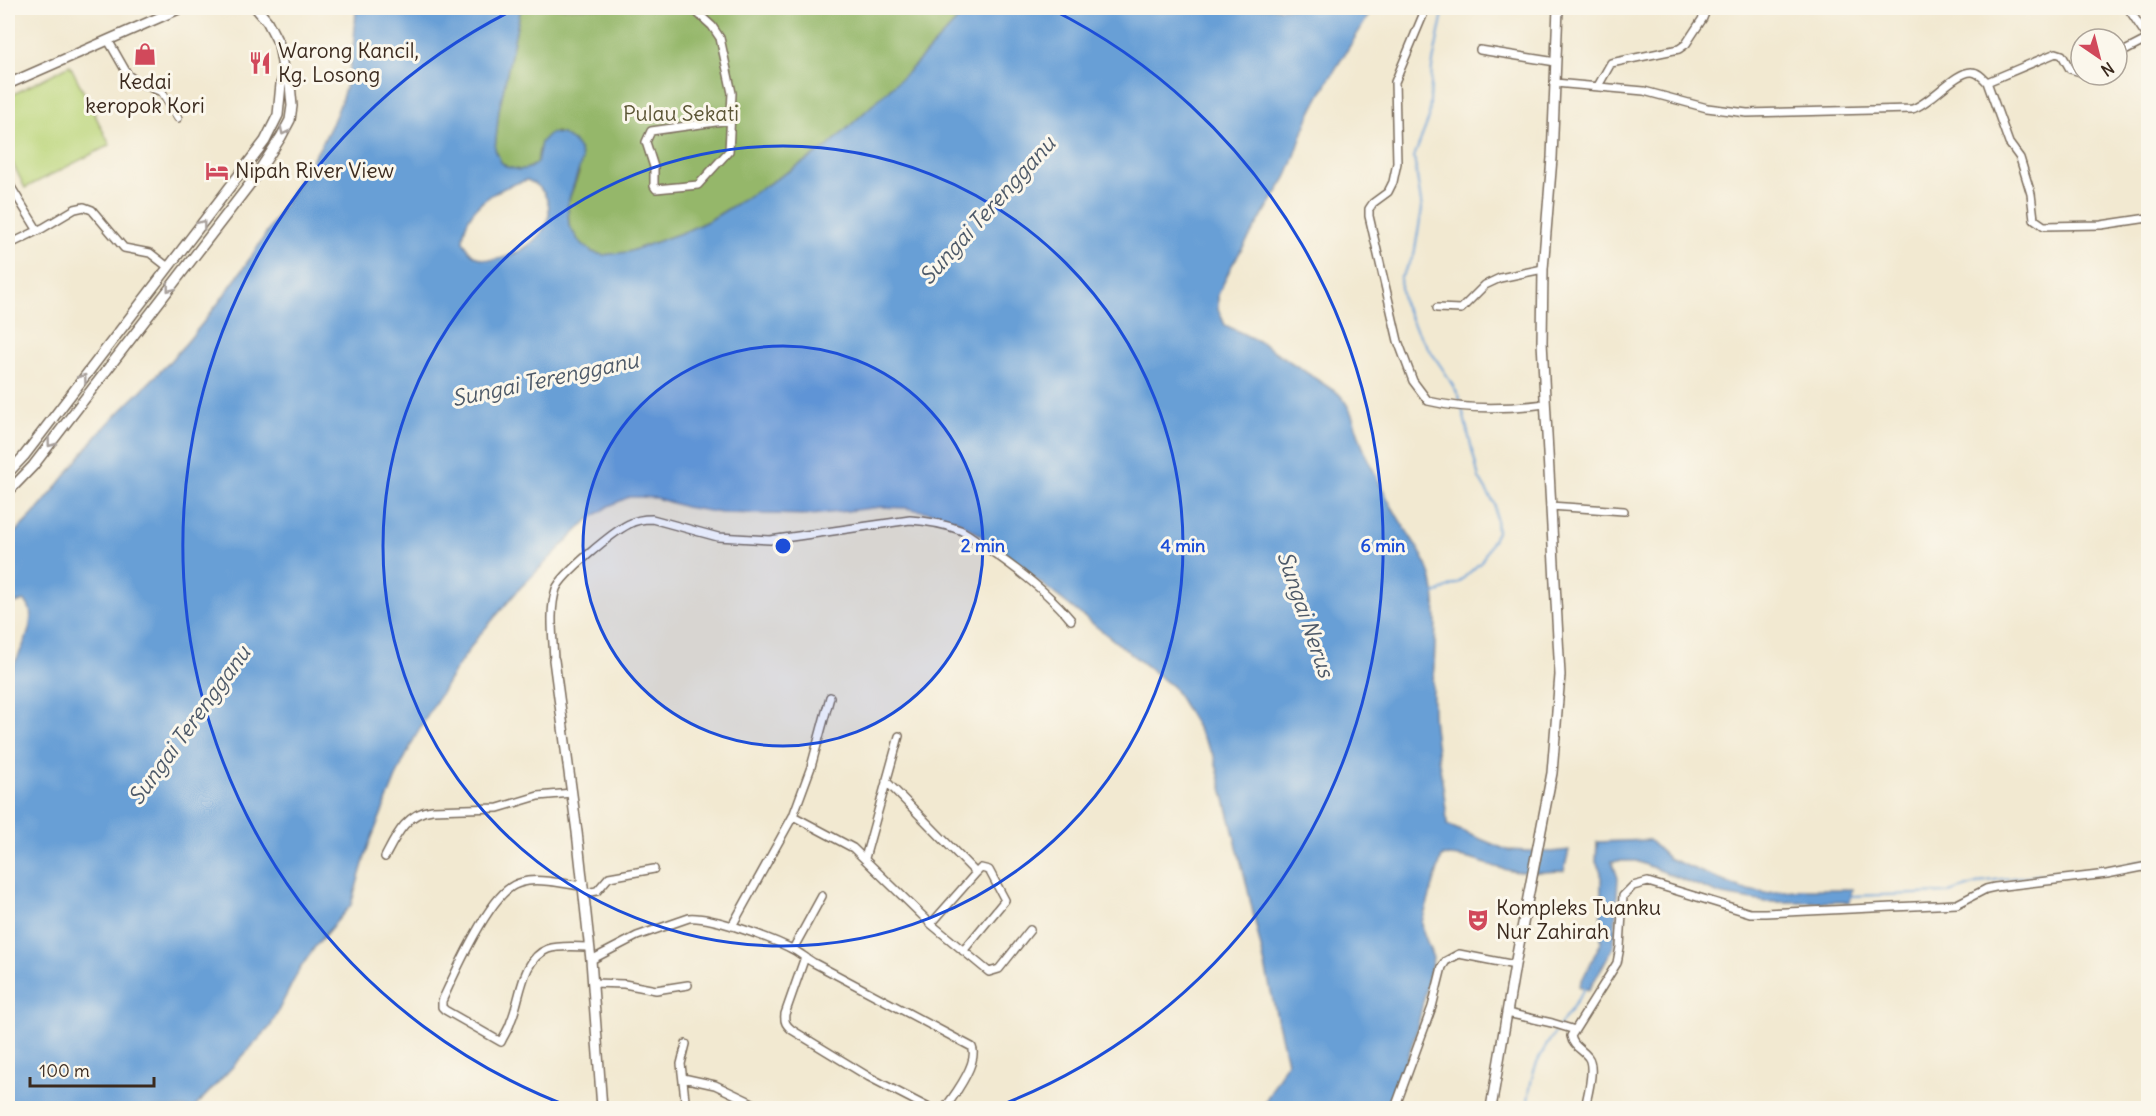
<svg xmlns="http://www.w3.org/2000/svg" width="2156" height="1116" font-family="Delius,sans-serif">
<rect width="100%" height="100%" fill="#fbf7ec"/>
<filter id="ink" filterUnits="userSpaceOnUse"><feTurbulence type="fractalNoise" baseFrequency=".0167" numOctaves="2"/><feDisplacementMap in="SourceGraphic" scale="12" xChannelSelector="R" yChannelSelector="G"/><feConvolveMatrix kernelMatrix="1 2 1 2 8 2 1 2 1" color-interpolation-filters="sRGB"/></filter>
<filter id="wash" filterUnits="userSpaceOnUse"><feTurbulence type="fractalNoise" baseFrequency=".008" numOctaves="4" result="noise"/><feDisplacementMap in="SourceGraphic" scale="24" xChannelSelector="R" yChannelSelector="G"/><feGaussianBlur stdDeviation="1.35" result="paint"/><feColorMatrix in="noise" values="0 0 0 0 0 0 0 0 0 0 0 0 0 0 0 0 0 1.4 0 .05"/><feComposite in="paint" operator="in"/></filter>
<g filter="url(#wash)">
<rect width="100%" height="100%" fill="#f2e9d1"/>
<path fill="#bcd67b" stroke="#7c804c" stroke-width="1.5" d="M70 65 110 145 25 188 8 154V97Z"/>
<path fill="#95b76b" stroke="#687044" stroke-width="1.5" d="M521 8H969L910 70 825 149 710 220 684 232 628 252 603 255 592 252 579 241 569 226 568 202 579 173 573 141 556 132 539 150 537 163 529 168 519 170 507 167 501 162 495 149 499 110Z"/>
<path fill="#689fd6" stroke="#52647a" stroke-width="1.5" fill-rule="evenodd" d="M356 8H521L499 110 495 149 501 162 507 167 519 170 529 168 537 163 541 142 550 133 562 134 573 141 580 151 582 160 568 202V214L569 226 579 241 592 252 603 255 628 252 684 232 710 220 825 149 910 70 969 8H1373C1352 45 1327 78 1309 117 1300 137 1296 158 1286 178L1232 265 1218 295V309L1225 325 1262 343 1339 394C1356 412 1357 438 1368 459 1377 477 1385 495 1395 512 1407 534 1426 555 1432 580 1441 623 1431 668 1433 712 1434 750 1446 787 1447 825L1507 850 1551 852 1569 850 1564 871C1548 871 1528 874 1512 871 1487 866 1469 855 1442 856L1422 922 1423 931 1433 958 1416 1033 1390 1108H1262L1287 1062 1246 882 1214 756 1173 687 976 532 956 520 939 514 906 508 881 507 812 515 721 513 685 507 656 498 640 497H629L609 506 587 521 520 588 477 638 451 676 416 735 399 770 368 847 351 905 317 944 299 970 270 1027 194 1108H8V676C17 657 42 619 25 601L8 604V538C45 508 71 465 103 429 124 406 148 385 170 361 216 312 254 254 289 197 311 162 335 128 345 88 353 61 355 35 356 8ZM527 180C547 187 555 210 544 229 533 248 495 269 474 255 469 252 466 246 463 241 464 206 497 188 527 180Z
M1649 840 1668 858 1742 889 1765 893 1804 889H1852L1850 902H1765L1722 895 1636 861H1612L1618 878 1614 946 1589 990 1579 986 1601 942V872L1596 862 1597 842Z"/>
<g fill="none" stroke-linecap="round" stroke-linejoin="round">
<path stroke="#689fd6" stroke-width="2" d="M1432 595 1458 583 1481 562 1497 532 1495 505 1479 478 1459 396 1444 371 1417 331 1403 303 1400 279 1414 255 1422 209 1414 157 1429 118 1432 67 1444 8
M1849 896 1949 893 1986 881 2054 873 2092 872 2148 860
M1528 1100C1530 1090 1531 1078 1535 1068 1547 1038 1570 1015 1585 987"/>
</g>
</g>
<g filter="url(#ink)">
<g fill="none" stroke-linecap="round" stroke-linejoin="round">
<g stroke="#7b6d5d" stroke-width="10">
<path id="minor" d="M692 8 712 26 720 38 732 93 729 151 698 185 656 189 654 186V167L646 142 651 131 730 120
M1426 8 1395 82 1397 163 1393 182 1388 192 1373 203 1369 209V216L1398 341 1413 381 1428 401C1466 410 1507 409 1545 404
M2128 8 2148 38
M108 40 128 75 137 82 162 92 178 118
M1480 50 1556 62
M2117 55 2148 39
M1987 82 2009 143 2020 158 2031 194 2034 219 2044 226 2101 225 2148 218
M1555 83 1644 91 1707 108 1747 113 1912 109C1930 104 1956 71 1972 72 1978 72 1983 78 1987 82L2056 53 2062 55 2070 69 2081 72
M1598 86 1611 63 1679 49 1686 44 1703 18 1707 8
M8 182 38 231
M8 245 43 228 75 209 84 207 92 210 124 248 150 253 168 267
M1437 308 1461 309 1485 285 1500 278 1543 269
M1550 506 1624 511
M554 660C553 637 549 611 556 589 562 574 613 532 629 524 636 520 643 519 652 519L718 537 770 540 910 520C927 521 944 524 960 530 971 535 981 544 991 551 1020 571 1049 593 1071 620
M886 781 976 873
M793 816 853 848 931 924 989 972 999 969 1030 930
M385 857C396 836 406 813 432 810L498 808 538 796 572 793
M865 858 899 736
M583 886C566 885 545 878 528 881 522 882 515 884 511 887 486 903 455 973 442 1001V1007L445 1010 501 1042C504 1035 509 1029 511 1021 521 999 521 959 548 949 560 945 577 947 590 947
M584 893 597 891 609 877 654 869
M931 924 976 873 981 868 989 870 1005 900 963 951
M732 926 793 816 811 767 830 697
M793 949 822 896
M805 957 785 1014C784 1022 786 1025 792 1030L869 1077 929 1108
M591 960 637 936 689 918C711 916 774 939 794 950 801 954 807 959 814 963L972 1047C979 1062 954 1096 945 1108
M593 983 624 984 656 990 688 985
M1507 1013 1552 1023 1575 1030 1617 963 1620 947 1623 896 1633 886 1648 882 1750 913H1765L1957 904 1986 889 1995 887 2107 874 2148 866
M1575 1030 1571 1036C1573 1047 1582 1049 1588 1057 1596 1067 1587 1097 1585 1108
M686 1044 681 1064 686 1108
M683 1078 715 1085 763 1108
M1395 1108 1432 1007 1442 967 1446 961 1459 954 1515 965"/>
</g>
<g stroke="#7b6d5d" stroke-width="12">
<path id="tertiary" d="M8 84 181 8
M8 473 24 456 265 141 278 115 281 84 284 75
M8 492 33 466 253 180 281 137 290 120 292 106 290 84 284 75 279 44 267 21 256 8
M554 660 577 832 591 960 602 1108
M1491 1108 1515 965 1552 773 1560 675 1542 342 1543 269 1552 158 1558 8"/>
</g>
<use href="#minor" stroke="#fff" stroke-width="7"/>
<use href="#tertiary" stroke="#fff" stroke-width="9"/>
</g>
<defs><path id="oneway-chevron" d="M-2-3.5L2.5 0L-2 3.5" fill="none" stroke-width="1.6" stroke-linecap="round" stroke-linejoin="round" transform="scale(1.5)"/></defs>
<g stroke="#a79f9a">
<use href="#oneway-chevron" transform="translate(284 131) rotate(117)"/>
<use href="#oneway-chevron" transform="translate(202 224) rotate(-52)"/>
<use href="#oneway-chevron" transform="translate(170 288) rotate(128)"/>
<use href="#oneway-chevron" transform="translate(83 378) rotate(-53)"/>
<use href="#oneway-chevron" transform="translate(51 443) rotate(127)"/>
</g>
</g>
<circle cx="783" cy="546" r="200" fill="#1d4ed8" fill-opacity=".12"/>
<g fill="none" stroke="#1d4ed8" stroke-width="3">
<circle cx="783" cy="546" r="200"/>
<circle cx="783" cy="546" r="400"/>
<path d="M573 1108A600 600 0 0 1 515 9M1051 9A600 600 0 0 1 993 1108"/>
</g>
<defs>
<g id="shop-bare" transform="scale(1.8)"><path d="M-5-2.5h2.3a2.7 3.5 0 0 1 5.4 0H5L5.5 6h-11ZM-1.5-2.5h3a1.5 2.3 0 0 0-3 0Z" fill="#d1495b" stroke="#fbf7ec" stroke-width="2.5" paint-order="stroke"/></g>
<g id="restaurant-bare" transform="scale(1.8)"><path d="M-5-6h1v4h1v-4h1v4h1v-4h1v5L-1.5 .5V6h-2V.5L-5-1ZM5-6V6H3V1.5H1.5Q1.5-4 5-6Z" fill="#d1495b" stroke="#fbf7ec" stroke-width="2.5" paint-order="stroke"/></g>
<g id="hotel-bare" transform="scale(1.8)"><path d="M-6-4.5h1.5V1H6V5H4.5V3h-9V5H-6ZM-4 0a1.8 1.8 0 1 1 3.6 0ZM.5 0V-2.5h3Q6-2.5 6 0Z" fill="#d1495b" stroke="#fbf7ec" stroke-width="2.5" paint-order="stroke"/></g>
<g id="theatre-bare" transform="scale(1.8)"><path d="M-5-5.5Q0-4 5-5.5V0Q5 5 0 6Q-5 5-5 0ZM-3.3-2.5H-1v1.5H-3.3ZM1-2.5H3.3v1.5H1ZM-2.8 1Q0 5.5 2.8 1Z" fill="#d1495b" stroke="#fbf7ec" stroke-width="2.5" paint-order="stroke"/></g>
</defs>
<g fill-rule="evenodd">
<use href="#shop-bare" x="145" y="54"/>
<use href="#restaurant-bare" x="260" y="63"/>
<use href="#hotel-bare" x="217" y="171"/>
<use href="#theatre-bare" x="1478" y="920"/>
</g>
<g text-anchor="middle" stroke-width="6" stroke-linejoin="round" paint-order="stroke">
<g font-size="21" fill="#3b2a1e" stroke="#fbf7ec" text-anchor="start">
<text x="278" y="58">Warong Kancil,<tspan x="278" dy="24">Kg. Losong</tspan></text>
<text x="145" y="89" text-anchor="middle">Kedai<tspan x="145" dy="24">keropok Kori</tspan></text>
<text x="235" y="178">Nipah River View</text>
<text x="1496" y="915">Kompleks Tuanku<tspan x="1496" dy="24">Nur Zahirah</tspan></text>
</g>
<g font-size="21" fill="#5b5535" stroke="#fbf7ec">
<text x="681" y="121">Pulau Sekati</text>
</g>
<g font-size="22" font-style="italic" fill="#4d5968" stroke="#fbf7ec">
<text transform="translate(987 210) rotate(-48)" y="8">Sungai Terengganu</text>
<text transform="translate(545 379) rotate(-12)" y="8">Sungai Terengganu</text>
<text transform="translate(1306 614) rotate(71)" y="8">Sungai Nerus</text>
<text transform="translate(189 725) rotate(-54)" y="8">Sungai Terengganu</text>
</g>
</g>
<circle cx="783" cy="546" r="9" fill="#1d4ed8" stroke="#fbf7ec" stroke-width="3"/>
<g font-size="18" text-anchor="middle" font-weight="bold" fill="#1d4ed8" stroke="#fbf7ec" stroke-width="6" stroke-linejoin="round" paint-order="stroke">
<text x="983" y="552">2 min</text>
<text x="1183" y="552">4 min</text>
<text x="1383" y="552">6 min</text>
</g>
<rect width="2156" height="1116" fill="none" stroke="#fbf7ec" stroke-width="30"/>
<g transform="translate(2099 57) rotate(145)"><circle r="28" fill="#fbf7ec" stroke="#aea59a" stroke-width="1.5"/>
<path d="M0-4.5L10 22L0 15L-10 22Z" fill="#d1495b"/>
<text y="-9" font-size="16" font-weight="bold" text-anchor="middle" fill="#3b2a1e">N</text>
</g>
<path d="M30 1077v9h124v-9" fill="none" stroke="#3b2a1e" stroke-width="3"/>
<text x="39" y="1077" font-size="18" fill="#3b2a1e" stroke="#fbf7ec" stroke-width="4.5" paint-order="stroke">100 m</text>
</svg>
